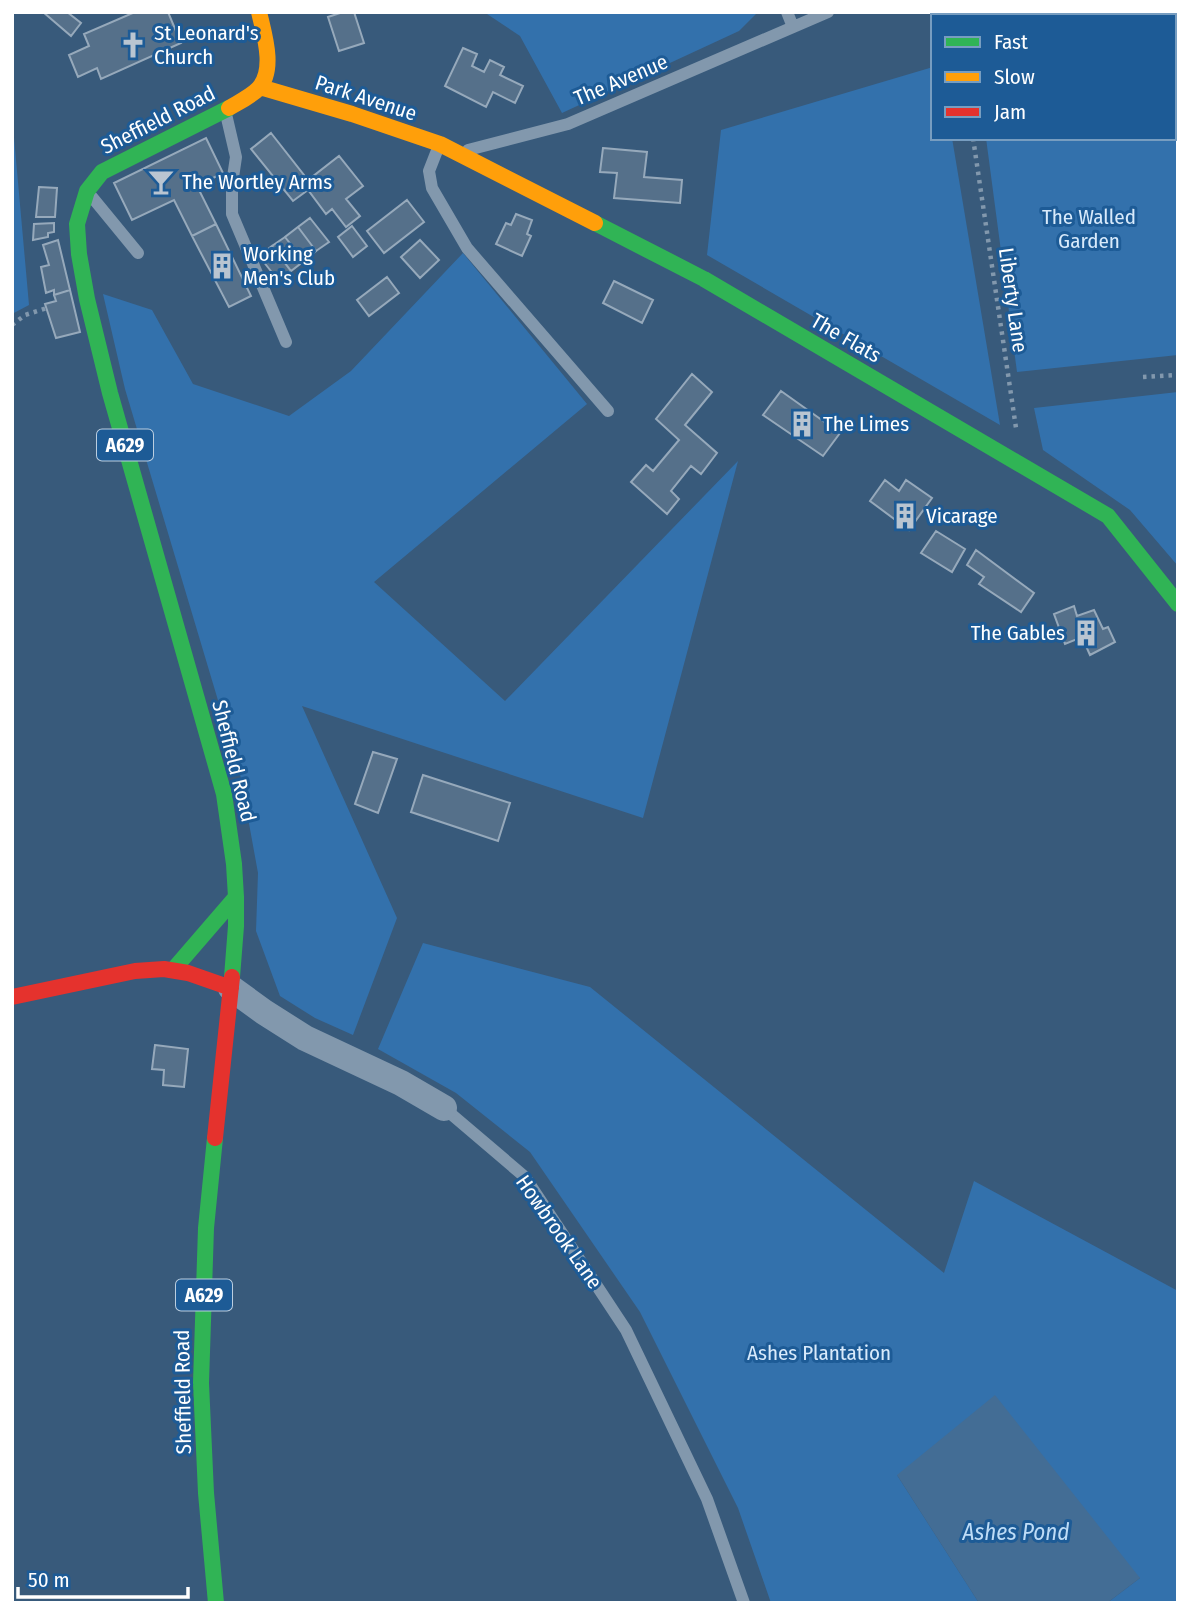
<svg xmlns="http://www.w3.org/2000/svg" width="1190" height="1615" font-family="'Fira Sans Condensed',sans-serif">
<rect width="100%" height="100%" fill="#385a7b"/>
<path fill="#3371ac" d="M484 12H758L739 31 562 113 520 36Z
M1174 42H1178V355L1017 372 986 138H1174Z
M933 67V138H952L1000 425 707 255 721 130Z
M12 115 29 305 12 314Z
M463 253 587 404 374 582 505 701 738 461 643 818 302 706 397 918 353 1035 315 1018 280 996 256 931 258 873 240 774 125 389 103 294 152 310 193 384 289 416 351 371Z
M1178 392V566L1130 510 1043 450 1034 408Z
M423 943 590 987 944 1273 974 1181 1178 1291V1603H1107L1140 1578 897 1475 979 1603H771L738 1508 640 1312 530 1152 456 1093 378 1049Z"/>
<path fill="#436d95" d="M995 1395 1140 1578 1107 1603H979L897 1475Z"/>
<path fill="#55708a" stroke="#96a9bb" stroke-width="2" d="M43 12H67L81 23 71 36Z
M135 12H168L181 43 101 79 97 68 78 77 69 55 89 46 84 34Z
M343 12H354L364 43 339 51 328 17Z
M1010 12H1101L1066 16H1010Z
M463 48 477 54 472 66 484 72 490 60 504 67 500 75 523 86 515 103 493 92 486 107 445 86Z
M271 133 308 180 339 156 363 186 346 199 360 216 346 227 332 209 326 214 308 190 293 201 251 149Z
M206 138 223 173 197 186 216 224 192 236 174 200 132 220 114 183Z
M603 148 647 152 644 177 682 180 680 203 614 198 617 173 600 172Z
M39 187 57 188 55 217H36Z
M407 200 424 222 384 253 367 231Z
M516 214 532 220 527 234 531 236 522 256 496 244 506 223 511 225Z
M310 218 329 242 316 251 298 227Z
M54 223V232L48 233V237L33 240 34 224Z
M216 224 251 296 229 307 192 236Z
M352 226 367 246 353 257 338 237Z
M298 227 316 251 304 261 285 237Z
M285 237 304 261 291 271 272 246Z
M58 240 70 290 54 295V290L46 293 41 267 49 265 43 245Z
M420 240 439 260 420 278 401 257Z
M272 246 291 271 278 280 259 256Z
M387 277 399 293 369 316 357 300Z
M614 281 653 300 642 323 603 303Z
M70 290 80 332 56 338 45 304 56 301 54 295Z
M692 374 712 392 685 425 717 453 701 474 691 466 671 491 679 499 667 514 631 482 646 465 653 471 679 440 656 419Z
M781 391 840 433 823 456 763 415Z
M885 480 899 491 906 480 932 498 909 530 870 501Z
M936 531 965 549 952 572 921 553Z
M976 550 1034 593 1021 612 979 584 984 577 967 565Z
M1074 606 1077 616 1094 610 1103 629 1108 627 1115 642 1090 655 1082 637 1065 644 1054 614Z
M373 752 397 759 378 813 355 804Z
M423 775 510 803 498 841 411 812Z
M155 1045 188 1049 184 1087 163 1085 164 1070 152 1069Z"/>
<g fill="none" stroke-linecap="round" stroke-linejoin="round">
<path stroke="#8298ad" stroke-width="4.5" stroke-dasharray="3.5 5" stroke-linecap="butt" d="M955 12V16
M973 138 1016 428
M12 325 25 315 47 308
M1143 377 1178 375"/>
<path stroke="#8298ad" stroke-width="12" d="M787 12 793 27
M226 114 236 157 232 184V214L286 342
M438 148 429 171 432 188 467 248 608 411
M468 150 568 124 828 12
M92 197 138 253
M444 1108 525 1177 626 1330 707 1499 744 1603"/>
<path stroke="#8298ad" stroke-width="26" d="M231 988 264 1012 305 1038 401 1083 444 1108"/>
<path stroke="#30b455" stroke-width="16" d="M229 108 102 172 87 191 77 224 79 254 87 299 110 393 224 794 234 864 236 897V926L232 977
M595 223 704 279 1108 516 1178 604
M173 970 236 897
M215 1138 206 1228 201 1383 206 1493 216 1603"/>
<path stroke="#ff9f0a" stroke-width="16" d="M260 87 352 114 440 144 595 223
M229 108C239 102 250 97 258 89 276 70 264 34 259 12"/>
<path stroke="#e5322d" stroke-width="16" d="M12 997 135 971 164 969 188 973 231 988
M215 1138 232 977"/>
</g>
<defs>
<g id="church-bare" transform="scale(2.1)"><path d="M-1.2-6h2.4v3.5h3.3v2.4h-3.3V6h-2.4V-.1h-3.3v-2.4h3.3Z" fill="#b9c5d1" stroke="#1d5b96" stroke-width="2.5" paint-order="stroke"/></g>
<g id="bar-bare" transform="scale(2.1)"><path d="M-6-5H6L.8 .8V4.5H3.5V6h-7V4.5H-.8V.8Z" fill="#b9c5d1" stroke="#1d5b96" stroke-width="2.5" paint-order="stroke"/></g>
<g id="building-bare" transform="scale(2.1)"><path d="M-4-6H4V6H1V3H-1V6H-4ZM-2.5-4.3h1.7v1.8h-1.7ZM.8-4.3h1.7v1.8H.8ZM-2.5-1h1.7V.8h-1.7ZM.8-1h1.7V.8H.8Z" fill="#b9c5d1" stroke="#1d5b96" stroke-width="2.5" paint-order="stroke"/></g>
</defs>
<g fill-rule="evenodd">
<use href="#church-bare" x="133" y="45"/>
<use href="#bar-bare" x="161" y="182"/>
<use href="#building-bare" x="222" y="266"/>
<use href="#building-bare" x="802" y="424"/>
<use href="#building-bare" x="905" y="516"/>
<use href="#building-bare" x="1086" y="633"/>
</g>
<g text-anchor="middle" stroke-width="6" stroke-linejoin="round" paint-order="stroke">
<g fill="#1d5b96" stroke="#bbcee0" stroke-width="2">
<rect x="97" y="429.5" width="56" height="31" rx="5"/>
<rect x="176" y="1279.5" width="56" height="31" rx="5"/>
</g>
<g font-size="19" font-weight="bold" fill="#fff">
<text x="125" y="452">A629</text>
<text x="204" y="1302">A629</text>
</g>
<g font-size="21" fill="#fff" stroke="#1d5b96" text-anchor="start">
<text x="154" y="40">St Leonard's<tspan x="154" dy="24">Church</tspan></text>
<text x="182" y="189">The Wortley Arms</text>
<text x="243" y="261">Working<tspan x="243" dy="24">Men's Club</tspan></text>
<text x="823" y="431">The Limes</text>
<text x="926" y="523">Vicarage</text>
<text x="1065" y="640" text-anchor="end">The Gables</text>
</g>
<g font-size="21" fill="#fff" stroke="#1d5b96">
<text transform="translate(621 80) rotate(-23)" y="7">The Avenue</text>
<text transform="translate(366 98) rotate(18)" y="7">Park Avenue</text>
<text transform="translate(158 120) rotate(-27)" y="7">Sheffield Road</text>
<text transform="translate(1013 300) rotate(82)" y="7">Liberty Lane</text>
<text transform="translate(846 338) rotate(30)" y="7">The Flats</text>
<text transform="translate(234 761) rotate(76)" y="7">Sheffield Road</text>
<text transform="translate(559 1232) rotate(55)" y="7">Howbrook Lane</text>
<text transform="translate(183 1392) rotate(-91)" y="7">Sheffield Road</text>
</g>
<g font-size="21" fill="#d8eafb" stroke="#1d5b96">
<text x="1089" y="224">The Walled<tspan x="1089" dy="24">Garden</tspan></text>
<text x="819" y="1360">Ashes Plantation</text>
</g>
<g font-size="23" font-style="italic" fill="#bedcf6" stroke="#1d5b96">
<text x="1016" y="1540">Ashes Pond</text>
</g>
</g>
<rect width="1190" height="1615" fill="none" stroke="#ffffff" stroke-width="28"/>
<rect x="931" y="14" width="245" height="126" fill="#1d5b96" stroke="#779dc0" stroke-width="2"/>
<rect x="945" y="37" width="35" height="10" fill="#30b455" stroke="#779dc0" stroke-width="2"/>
<text x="994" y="49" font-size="21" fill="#ffffff">Fast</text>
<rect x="945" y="72" width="35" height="10" fill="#ff9f0a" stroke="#779dc0" stroke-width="2"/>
<text x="994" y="84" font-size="21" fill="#ffffff">Slow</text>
<rect x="945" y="107" width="35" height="10" fill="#e5322d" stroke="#779dc0" stroke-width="2"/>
<text x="994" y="119" font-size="21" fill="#ffffff">Jam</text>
<path d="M18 1587v10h170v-10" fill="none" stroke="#ffffff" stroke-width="3.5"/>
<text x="28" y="1587" font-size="21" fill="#ffffff" stroke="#1d5b96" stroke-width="5" paint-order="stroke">50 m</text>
</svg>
